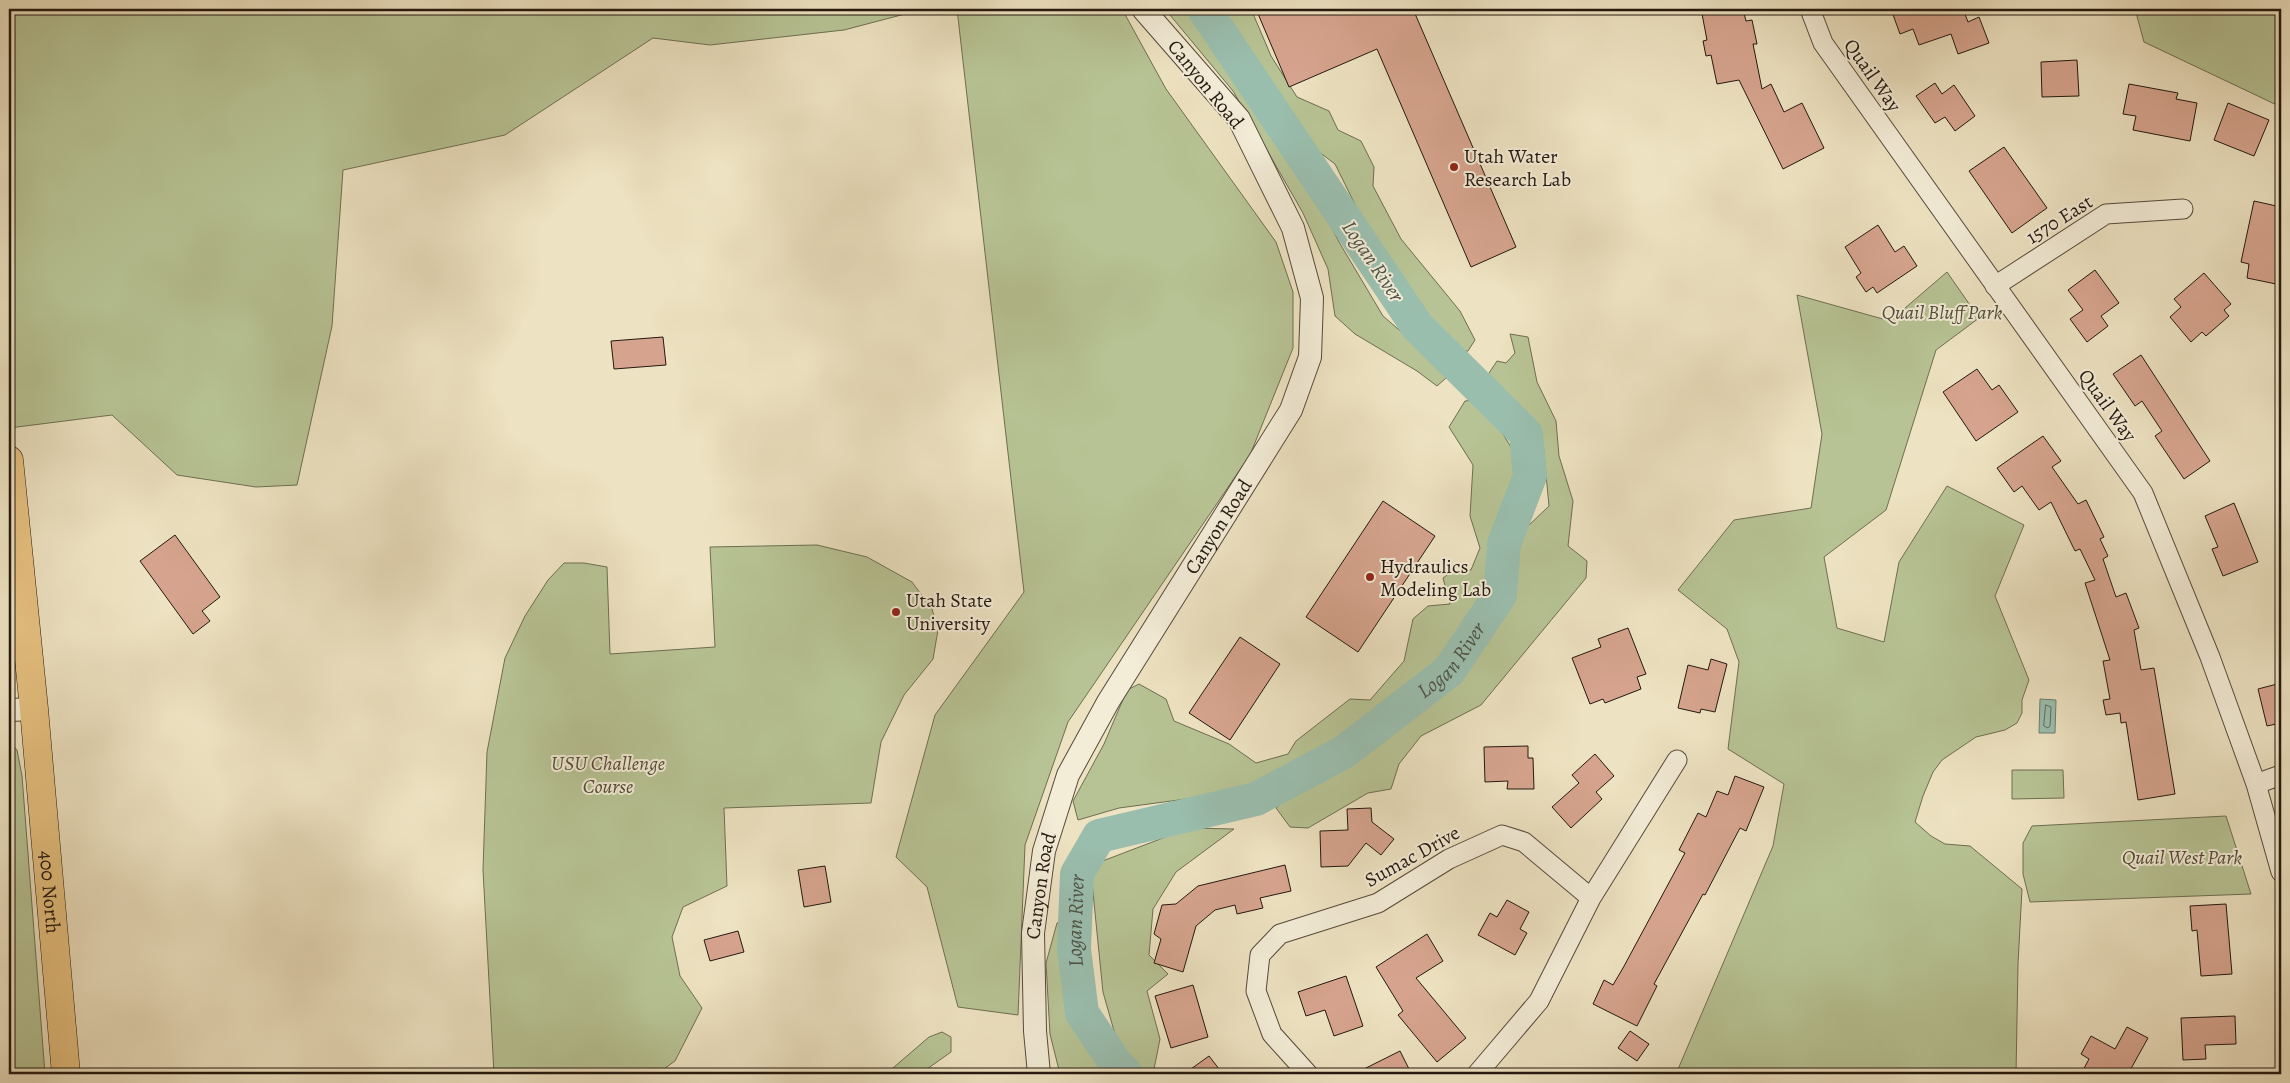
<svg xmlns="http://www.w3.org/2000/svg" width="2290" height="1083" font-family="Alegreya,serif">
<rect width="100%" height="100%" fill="#ede2c1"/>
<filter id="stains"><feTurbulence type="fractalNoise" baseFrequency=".004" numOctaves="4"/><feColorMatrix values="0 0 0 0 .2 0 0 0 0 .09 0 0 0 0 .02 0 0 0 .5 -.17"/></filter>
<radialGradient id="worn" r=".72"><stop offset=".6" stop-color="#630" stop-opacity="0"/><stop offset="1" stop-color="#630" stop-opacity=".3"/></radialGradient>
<path fill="#b7c394" stroke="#6e6e52" d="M9 9H924L844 30 710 45 653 38 505 135 343 170 332 326 297 485 256 487 177 475 112 415 9 428Z
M957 9H1122L1166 89 1276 242 1293 292V348L1250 455 1068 722 1025 845 1018 1015 958 1007 927 887 896 857 935 715 1024 592Z
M1165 9H1251L1271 56 1297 97 1329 111 1338 130 1361 141 1374 167 1373 186 1401 239 1460 311 1475 340 1468 351 1455 353 1424 328 1387 269 1335 164 1299 137 1247 52 1221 25 1212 34 1234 72 1291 148 1339 242 1383 316 1441 366 1446 378 1437 386 1417 371 1355 334 1335 316 1328 269 1303 213 1233 91Z
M2135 9H2281V107L2144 42Z
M1947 272 1979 318 1936 350 1886 510 1824 557 1837 628 1884 642 1899 562 1947 486 2024 525 1995 596 2029 680 2022 700V713L2017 723 2005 730 1976 737 1942 760 1933 772 1923 796 1915 822 1931 836 1945 844 1970 846 2022 889 2018 964 2016 1074H1676L1773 846 1784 784 1728 749 1739 662 1727 629 1678 590 1734 520 1811 508 1822 434 1797 295 1890 321Z
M1510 334 1528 337 1537 382 1556 421 1559 456 1573 501 1568 546 1587 561 1586 578 1481 705 1421 736 1399 764 1391 789 1368 793 1308 828 1290 827 1276 808 1311 777 1268 788 1119 808 1078 820 1073 801 1104 744 1127 690 1139 684 1166 699 1174 721 1229 744 1256 763 1288 754 1296 741 1350 699 1370 700 1404 661 1413 619 1428 606 1450 604 1443 578 1453 571 1471 570 1480 548 1470 516 1473 465 1449 427 1465 401 1475 400 1492 416 1517 457 1521 486 1493 563 1495 575 1511 572 1527 527 1549 506 1543 443 1522 408 1487 376 1497 361 1506 363 1515 353Z
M817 545 867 557 912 582 932 609 938 630 933 659 904 695 881 742 871 803 724 808 727 886 683 907 672 937 680 976 702 1008 675 1061 657 1074H494L483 870 487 752 505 658 525 616 548 580 564 563H584L607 567 610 654 715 647 710 547Z
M9 613 13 674 9 677Z
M9 741 17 750 22 776 45 1074H9Z
M2012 770H2063L2064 798 2012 799Z
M2226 816 2251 894 2030 902 2023 874V843L2032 826Z
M1189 828 1234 829 1176 872 1153 909 1149 955 1168 974 1147 991 1160 1039 1153 1074H1060L1050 1034 1046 963 1057 923 1065 920 1071 929 1070 963 1079 1034 1109 1043 1116 1038 1103 992 1091 873 1100 862Z
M942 1032 951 1037V1052L920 1074H886L929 1037Z"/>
<path fill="#9abeae" stroke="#6b7c6e" d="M2040 699 2056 700 2055 733H2039Z"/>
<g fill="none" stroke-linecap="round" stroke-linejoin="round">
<path stroke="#5f6b5e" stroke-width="1" d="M2046 705 2051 707 2050 726 2048 728 2044 726Z"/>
<path stroke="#9abeae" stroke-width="34" id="s1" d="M1126 1074 1114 1061 1082 1013 1074 949 1077 874 1099 836 1256 799 1344 752 1449 671 1500 595 1504 544 1530 476 1526 434 1417 326 1204 9"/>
</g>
<path fill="#d6a48e" stroke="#24180f" d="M1256 9H1413L1516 247 1471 267 1377 49 1289 87Z
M1726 9H1743L1746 21 1752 20 1757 44H1753L1762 89 1771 84 1784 112 1802 103 1824 148 1783 169 1739 80 1717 84 1711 55 1706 56 1703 41 1707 40 1702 14Z
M1891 9H1963L1968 22 1979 17 1989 43 1958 54 1951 34 1919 45 1913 29 1900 34Z
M2077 60 2079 96 2042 97 2041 62Z
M1935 83 1942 94 1954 85 1975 116 1955 131 1945 117 1935 123 1916 96Z
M2129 84 2178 93 2176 99 2197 103 2190 141 2133 130 2136 116 2123 114Z
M2228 103 2269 120 2254 156 2214 140Z
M2004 147 2047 208 2012 233 1969 171Z
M2254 201 2281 207V285L2247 278 2249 264 2241 262Z
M1878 225 1895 252 1904 246 1917 266 1877 293 1873 287 1866 292 1856 277 1861 273 1845 247Z
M2095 270 2119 303 2101 316 2108 326 2087 342 2070 319 2083 310 2068 290Z
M2204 273 2231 304 2224 310 2229 316 2206 336 2202 332 2191 342 2170 317 2181 307 2174 299Z
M663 337 666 365 614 369 611 341Z
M2141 355 2210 461 2184 479 2155 436 2162 431 2142 401 2135 406 2113 374Z
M1977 369 1992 390 1999 385 2018 412 1976 441 1943 392Z
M2043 436 2061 461 2052 467 2078 504 2086 500 2104 537 2100 539 2108 556 2103 559 2116 597 2126 593 2139 628 2134 630 2141 670 2154 668 2175 794 2138 800 2126 722 2121 723 2120 713 2106 715 2103 700 2110 699 2103 661 2110 660 2085 583 2095 580 2080 549 2075 551 2051 502 2039 510 2022 486 2014 492 1997 468Z
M1383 501 1435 536 1358 652 1306 617Z
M2234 503 2258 562 2223 576 2212 549 2218 547 2205 516Z
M175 535 220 597 202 611 210 621 193 634 140 561Z
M1628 628 1646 674 1637 677 1641 689 1605 703 1603 699 1590 704 1572 658 1601 647 1598 639Z
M1240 637 1280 664 1230 740 1189 713Z
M1711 659 1727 664 1715 712 1701 709 1700 713 1678 708 1688 665 1708 670Z
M2281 683V723L2267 726 2258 689Z
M1528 746V758H1533L1534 789H1507L1508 781 1485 782 1484 747Z
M1595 754 1614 776 1596 792 1602 799 1571 828 1552 807 1579 783 1572 775Z
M1735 776 1764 787 1746 831 1740 828 1705 895 1703 894 1654 984 1657 986 1637 1026 1593 1004 1604 980 1613 985 1623 968 1685 853 1679 850 1698 813 1706 817 1717 791 1728 795Z
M1371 808 1372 822 1394 839 1381 855 1366 843 1348 866 1321 867 1320 831 1348 830 1347 809Z
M1285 865 1291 891 1260 898 1263 908 1237 914 1235 905 1215 910 1196 926 1183 972 1154 963 1161 939 1154 934 1162 905 1176 904 1198 886Z
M825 866 831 902 804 907 798 870Z
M1507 900 1529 912 1520 929 1527 933 1515 955 1478 935 1490 913 1497 917Z
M2226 904 2232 974 2201 976 2197 930 2192 931 2190 906Z
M738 931 744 952 710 961 704 940Z
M1427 934 1443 961 1416 978 1466 1038 1437 1062 1398 1015 1403 1011 1376 967Z
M1346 976 1363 1026 1334 1036 1325 1010 1306 1016 1298 992Z
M1193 985 1208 1037 1171 1048 1155 996Z
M2235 1016 2236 1044 2205 1045 2206 1059 2183 1060 2181 1018Z
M2127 1027 2148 1038 2128 1074H2081L2089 1059 2081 1054 2091 1036 2115 1049Z
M1630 1031 1649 1044 1637 1061 1618 1048Z
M1400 1051 1409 1069 1399 1074H1354Z
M1209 1056 1223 1074H1184Z"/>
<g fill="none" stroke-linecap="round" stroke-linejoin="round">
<g stroke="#564a3c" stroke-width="21">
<path id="minor" d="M1810 9 1823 43 2143 493 2210 657 2256 784 2281 872
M1995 286 2106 214 2183 209
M2256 784 2281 775
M1308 1074 1272 1034 1256 991 1260 955 1280 934 1378 903 1449 859 1502 835 1524 842 1591 898
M1477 1074 1539 1001 1591 898 1677 760"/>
</g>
<g stroke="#564a3c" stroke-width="24">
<g id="tertiary">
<path d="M9 710 34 709"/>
<path id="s2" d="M1039 1074 1035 1031 1033 933 1044 851 1068 775 1108 702 1291 410 1310 357 1312 298 1293 228 1239 119 1143 9"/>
</g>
</g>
<g stroke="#24180f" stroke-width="29">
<g id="primary">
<path id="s3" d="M9 460 34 709 66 1074"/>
</g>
</g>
<use href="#minor" stroke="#f3ecd7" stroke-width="19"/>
<use href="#tertiary" stroke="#f3ecd7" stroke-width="22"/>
<use href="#primary" stroke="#e6c180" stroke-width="28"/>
</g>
<g fill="#8f2418" stroke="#f3ecd7" stroke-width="2">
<circle cx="1454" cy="167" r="5"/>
<circle cx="1370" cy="577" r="5"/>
<circle cx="896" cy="612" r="5"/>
</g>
<g text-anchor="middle" stroke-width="4" stroke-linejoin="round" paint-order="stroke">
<g font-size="20" fill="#24180f" stroke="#f3ecd7">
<text transform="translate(1873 75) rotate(55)" y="7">Quail Way</text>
<text transform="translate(1206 84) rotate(51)" y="7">Canyon Road</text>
<text transform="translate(2059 219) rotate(-32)" y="7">1570 East</text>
<text transform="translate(2108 405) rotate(54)" y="7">Quail Way</text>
<text dy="7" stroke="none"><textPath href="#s2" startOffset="594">Canyon Road</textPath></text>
<text transform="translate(1412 856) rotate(-29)" y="7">Sumac Drive</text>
<text dy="7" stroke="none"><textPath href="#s2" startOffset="189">Canyon Road</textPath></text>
<text dy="7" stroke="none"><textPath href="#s3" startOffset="434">400 North</textPath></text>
</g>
<g font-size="20" fill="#24180f" stroke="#f3ecd7" text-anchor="start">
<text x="1464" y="163">Utah Water<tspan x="1464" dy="23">Research Lab</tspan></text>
<text x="1380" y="573">Hydraulics<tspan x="1380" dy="23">Modeling Lab</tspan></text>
<text x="906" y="607">Utah State<tspan x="906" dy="23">University</tspan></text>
</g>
<g font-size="20" font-style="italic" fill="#504b37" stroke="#f3ecd7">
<text x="1942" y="319">Quail Bluff Park</text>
<text x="608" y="770">USU Challenge<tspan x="608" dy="23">Course</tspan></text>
<text x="2182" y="864">Quail West Park</text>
</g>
<g font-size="21" font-style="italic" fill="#4d5247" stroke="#f3ecd7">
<text transform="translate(1373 261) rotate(56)" y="7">Logan River</text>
<text dy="7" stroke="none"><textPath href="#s1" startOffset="662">Logan River</textPath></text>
<text dy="7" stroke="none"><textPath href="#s1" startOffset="168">Logan River</textPath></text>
</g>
</g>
<rect width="2290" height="1083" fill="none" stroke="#ede2c1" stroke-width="30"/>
<rect x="10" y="10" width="2270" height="1063" fill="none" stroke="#24180f" stroke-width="2.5"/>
<rect x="15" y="15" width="2260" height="1053" fill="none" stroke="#24180f"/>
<rect width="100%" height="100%" filter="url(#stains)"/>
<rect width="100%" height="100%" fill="url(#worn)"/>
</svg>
